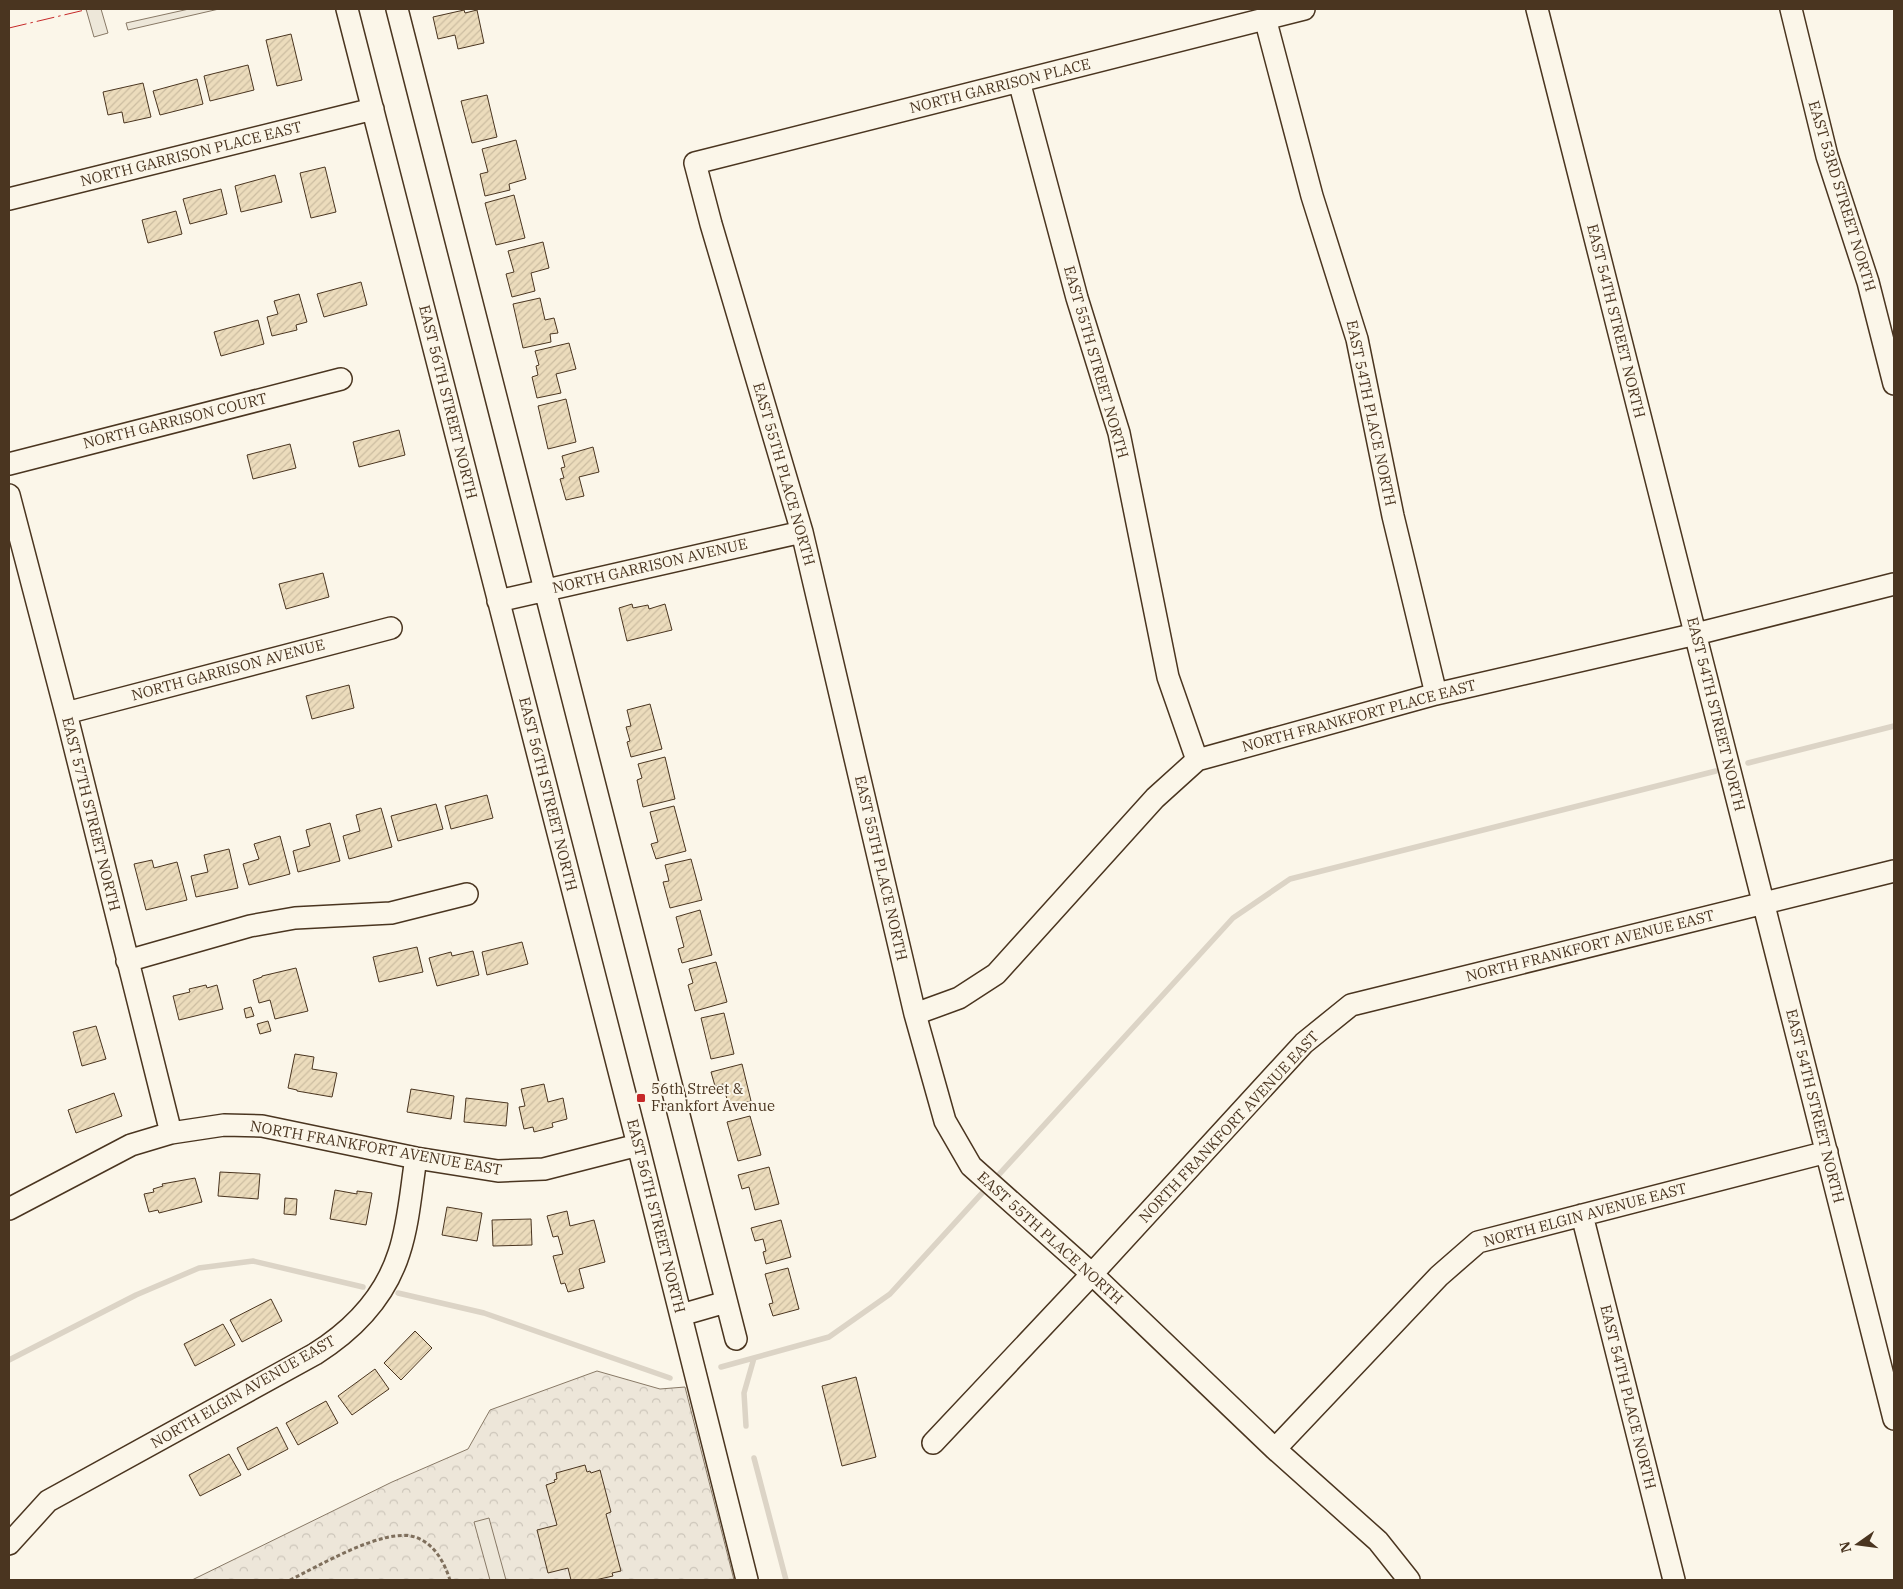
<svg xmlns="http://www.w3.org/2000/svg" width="1903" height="1589" font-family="'IBM Plex Serif',serif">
<defs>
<pattern id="park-crowns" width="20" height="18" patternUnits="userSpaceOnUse" patternTransform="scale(1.25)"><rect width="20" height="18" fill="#ede6d9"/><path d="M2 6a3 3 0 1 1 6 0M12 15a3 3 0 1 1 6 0" fill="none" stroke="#cdc6ba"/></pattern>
<pattern id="building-hatch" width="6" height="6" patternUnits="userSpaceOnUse" patternTransform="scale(1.25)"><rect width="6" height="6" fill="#ecdcbc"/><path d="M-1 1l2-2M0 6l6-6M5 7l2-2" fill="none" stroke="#ccbda1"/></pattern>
</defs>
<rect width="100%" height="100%" fill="#fbf6e9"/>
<path fill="url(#park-crowns)" stroke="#887966" d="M597 1371 660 1389 685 1387 734 1580H192L392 1482 468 1449 490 1410Z"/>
<path fill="#ede7d9" stroke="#887966" d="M86 9H101L108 33 94 37Z
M189 9H219L128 30 126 23Z
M489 1518 506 1580H490L474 1522Z"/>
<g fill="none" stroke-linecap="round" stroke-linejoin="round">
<path stroke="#dcd4c6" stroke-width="5.5" d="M1748 763 1894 726
M398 1293 484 1313 670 1378
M9 1360 136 1295 199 1268 253 1261 363 1287
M721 1367 829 1337 890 1294 1233 918 1290 879 1716 771
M746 1426 744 1393 754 1358
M754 1458 786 1580"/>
</g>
<path fill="url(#building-hatch)" stroke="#4a3520" d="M464 10 465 13 477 10 484 43 458 49 455 35 438 39 433 17Z
M291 34 302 80 277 86 266 40Z
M248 65 254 90 210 101 204 76Z
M197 79 203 104 160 115 153 91Z
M143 83 151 117 124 123 122 112 108 115 103 92Z
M487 95 497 137 472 143 461 101Z
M516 140 526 179 509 184 510 190 485 196 480 174 488 172 482 149Z
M325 167 336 212 311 218 300 173Z
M275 175 282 202 241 212 235 186Z
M221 189 227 214 190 224 183 199Z
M514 195 525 238 496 245 485 203Z
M176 211 182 234 148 243 142 220Z
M543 242 549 268 531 273 535 291 512 297 506 274 514 272 508 251Z
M361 282 367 305 324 317 317 294Z
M299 294 307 322 296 325 297 330 272 336 267 317 278 314 274 301Z
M540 298 545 320 554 318 558 333 550 334 551 342 523 348 513 304Z
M258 320 264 344 221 356 214 332Z
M569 343 576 369 556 374 561 393 537 398 532 377 538 375 536 366 539 365 535 351Z
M566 399 576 442 548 449 538 406Z
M399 430 405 455 359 467 353 442Z
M290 444 296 468 253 479 247 455Z
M593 447 599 472 579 477 584 496 566 500 560 479 564 478 561 468 565 467 562 456Z
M323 573 329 597 286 609 279 584Z
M632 604 633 608 648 605 649 609 665 604 672 630 627 641 619 608Z
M349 685 354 708 312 719 306 696Z
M650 704 662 749 631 757 627 742 630 741 626 727 631 726 627 710Z
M665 757 675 799 643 807 637 780 642 778 638 764Z
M487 795 493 818 451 829 445 806Z
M436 804 443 829 398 841 391 816Z
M674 806 686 851 656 859 651 844 658 842 650 812Z
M381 808 392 847 349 859 343 836 360 831 356 815Z
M330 823 340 861 298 872 293 851 310 846 306 830Z
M280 836 290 874 249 885 243 864 259 859 254 844Z
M229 849 238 888 196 897 191 876 208 872 204 855Z
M691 859 702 900 670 908 663 882 669 881 665 865Z
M152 860 154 868 177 862 187 900 146 910 134 864Z
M700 910 712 955 682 963 678 949 684 947 676 917Z
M522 942 528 964 487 975 482 952Z
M417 947 423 972 379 982 373 957Z
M473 951 479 975 437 986 429 958 451 952 452 956Z
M716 962 727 1002 695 1011 688 985 693 983 689 969Z
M296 968 308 1011 275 1019 270 1000 259 1003 253 980 262 977V976Z
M206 985 207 988 217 985 223 1009 179 1020 173 996 190 992 189 989Z
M251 1007 254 1016 246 1018 244 1009Z
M724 1013 734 1054 711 1059 701 1018Z
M268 1021 271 1031 260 1034 257 1024Z
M96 1026 106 1059 82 1066 73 1032Z
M295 1054 314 1057 312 1069 337 1073 332 1097 297 1091V1090L288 1088Z
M742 1064 751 1101 729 1107 723 1084 715 1086 711 1072Z
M544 1084 548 1102 563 1098 567 1119 552 1123 553 1127 534 1132 533 1127 524 1129 519 1107 525 1106 521 1089Z
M411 1089 454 1096 451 1119 407 1112Z
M114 1093 122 1116 76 1133 68 1110Z
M466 1098 508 1103 506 1126 464 1122Z
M750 1116 761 1155 738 1161 727 1122Z
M769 1167 779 1204 755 1210 749 1187 742 1189 738 1175Z
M220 1172 260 1174 258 1199 218 1196Z
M195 1178 202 1202 159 1213 158 1210 149 1212 144 1194 154 1192 153 1189 163 1186 162 1184Z
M335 1190 357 1194V1191L372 1193 366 1225 330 1219Z
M285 1198 297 1199 296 1215 284 1214Z
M447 1207 482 1213 477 1241 442 1235Z
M567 1211 570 1226 594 1220 605 1262 579 1269 584 1288 568 1292 565 1283 561 1284 553 1256 563 1254 558 1236 553 1237 547 1216Z
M531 1219 532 1245 493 1246 492 1220Z
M781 1220 791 1257 766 1264 763 1252 766 1251 763 1239 755 1241 751 1228Z
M788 1268 799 1309 773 1316 769 1304 773 1303 765 1274Z
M271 1299 282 1321 242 1342 230 1320Z
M223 1324 235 1345 195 1366 184 1344Z
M415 1331 432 1348 401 1380 384 1363Z
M375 1369 389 1389 352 1415 338 1396Z
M856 1377 876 1457 842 1466 822 1386Z
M326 1401 338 1423 298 1445 286 1423Z
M277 1427 288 1449 248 1470 237 1448Z
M229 1454 241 1475 200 1496 189 1475Z
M585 1465 587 1472 590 1471 591 1473 600 1470 611 1512 606 1514 621 1571 612 1573 613 1576 595 1580H571L568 1568 548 1573 537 1530 557 1525 546 1485 555 1482 554 1480 557 1479 556 1473Z"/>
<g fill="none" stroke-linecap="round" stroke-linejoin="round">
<g stroke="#4a3520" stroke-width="24">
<path id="minor" d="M347 9 638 1145 747 1580
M397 9 736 1339
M1304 9 695 163 711 224 802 532 915 1014 945 1121 971 1166 1092 1274 1275 1449 1378 1541 1409 1580
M1537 9 1894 1419
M1791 9 1827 156 1868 282 1894 384
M1265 18 1312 196 1357 339 1393 516 1436 694
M1019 81 1077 298 1119 433 1168 677 1197 760
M9 199 373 109
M9 464 341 379
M9 495 66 713 171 1133
M498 601 802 532
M66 713 391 628
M127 961 250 926 295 918 391 913 467 894
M915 1014 959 998 996 974 1155 798 1197 760 1436 694 1696 634 1894 584
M9 1209 131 1145 171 1133 224 1125 262 1126 416 1158 498 1171 544 1169 638 1145
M1582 1215 1674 1580
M681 1315 726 1302
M933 1443 1092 1274 1304 1043 1351 1005 1894 871
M1275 1449 1439 1276 1478 1242 1827 1152
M9 1544 48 1501 315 1354C353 1330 385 1297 399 1253 409 1223 411 1189 416 1158"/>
</g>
<path stroke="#7f6f5c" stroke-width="3" stroke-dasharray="4 2.5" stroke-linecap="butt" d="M290 1580C319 1566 384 1527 415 1537 435 1544 444 1562 450 1580"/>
<use href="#minor" stroke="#fbf6e9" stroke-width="21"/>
<path stroke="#c62828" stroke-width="1" stroke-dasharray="18 4 2.5 4" stroke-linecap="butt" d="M9 28 89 9"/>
</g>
<rect fill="#c62828" stroke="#fbf6e9" stroke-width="2" x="636" y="1093" width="10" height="10" rx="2.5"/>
<g text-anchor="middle" stroke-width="4" stroke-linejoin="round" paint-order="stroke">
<g font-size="15" fill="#4a3520" stroke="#fbf6e9">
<text transform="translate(1000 86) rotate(-14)" y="5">NORTH GARRISON PLACE</text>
<text transform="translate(191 154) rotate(-14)" y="5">NORTH GARRISON PLACE EAST</text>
<text transform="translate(1842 196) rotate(73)" y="5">EAST 53RD STREET NORTH</text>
<text transform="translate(1616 321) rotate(76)" y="5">EAST 54TH STREET NORTH</text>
<text transform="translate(1096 362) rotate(74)" y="5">EAST 55TH STREET NORTH</text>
<text transform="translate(448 402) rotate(76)" y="5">EAST 56TH STREET NORTH</text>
<text transform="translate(1371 413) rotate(78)" y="5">EAST 54TH PLACE NORTH</text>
<text transform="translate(175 421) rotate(-14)" y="5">NORTH GARRISON COURT</text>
<text transform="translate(784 474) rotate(74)" y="5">EAST 55TH PLACE NORTH</text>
<text transform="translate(650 566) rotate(-13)" y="5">NORTH GARRISON AVENUE</text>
<text transform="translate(228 670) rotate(-15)" y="5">NORTH GARRISON AVENUE</text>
<text transform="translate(1716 714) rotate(76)" y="5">EAST 54TH STREET NORTH</text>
<text transform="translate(1359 716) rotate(-15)" y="5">NORTH FRANKFORT PLACE EAST</text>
<text transform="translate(548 794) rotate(76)" y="5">EAST 56TH STREET NORTH</text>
<text transform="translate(91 814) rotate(76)" y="5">EAST 57TH STREET NORTH</text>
<text transform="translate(881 868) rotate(77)" y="5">EAST 55TH PLACE NORTH</text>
<text transform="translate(1590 946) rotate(-14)" y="5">NORTH FRANKFORT AVENUE EAST</text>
<text transform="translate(1815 1106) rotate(76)" y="5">EAST 54TH STREET NORTH</text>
<text transform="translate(1229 1127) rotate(-47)" y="5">NORTH FRANKFORT AVENUE EAST</text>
<text transform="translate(376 1148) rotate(10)" y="5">NORTH FRANKFORT AVENUE EAST</text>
<text transform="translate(1585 1215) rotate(-15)" y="5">NORTH ELGIN AVENUE EAST</text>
<text transform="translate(656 1216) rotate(76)" y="5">EAST 56TH STREET NORTH</text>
<text transform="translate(1050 1238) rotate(42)" y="5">EAST 55TH PLACE NORTH</text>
<text transform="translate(243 1392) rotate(-30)" y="5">NORTH ELGIN AVENUE EAST</text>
<text transform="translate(1628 1397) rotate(76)" y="5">EAST 54TH PLACE NORTH</text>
</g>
<g font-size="15" fill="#4a3520" stroke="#fbf6e9" text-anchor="start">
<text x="651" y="1094">56th Street &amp;<tspan x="651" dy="17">Frankfort Avenue</tspan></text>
</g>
</g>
<rect width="1903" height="1589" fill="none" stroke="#4a3520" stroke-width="20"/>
<g transform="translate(1858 1544) rotate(256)" stroke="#fbf6e9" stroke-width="4" paint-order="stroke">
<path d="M0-4L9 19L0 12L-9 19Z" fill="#4a3520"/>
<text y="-8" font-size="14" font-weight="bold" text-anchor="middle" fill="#4a3520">N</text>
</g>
</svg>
